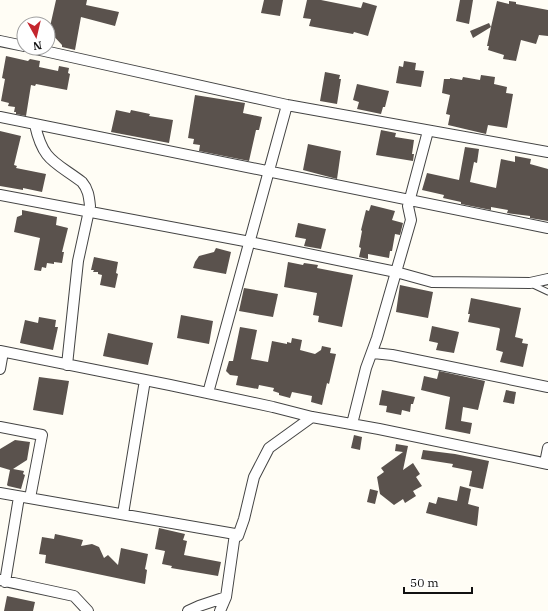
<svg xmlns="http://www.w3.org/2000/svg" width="548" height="611" font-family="'IBM Plex Serif',serif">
<rect width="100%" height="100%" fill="#fffdf5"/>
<path fill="#5a524d" d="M56 0H87L86 5 119 12 115 26 81 17 75 50 62 47V45L49 31Z
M264 0H283L280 16 261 13Z
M307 0H321L361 8 363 2 377 6 368 36 354 32 353 34 309 26 311 19 303 18Z
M460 0H473L469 24 456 21Z
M497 1 509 4V1L516 2V4L548 10V36L539 35 536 44 521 40 516 61 503 59 504 55 488 50 489 46H487L491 27 473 38 470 31 489 23 491 27Z
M6 56 28 61 30 59 40 61 39 67 58 71 59 66 69 68 68 73 70 74 67 90 36 84 35 86 31 85 26 116 16 114V112H14L15 107 8 106 9 103 1 101 5 79 2 78Z
M404 61 416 63 415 70 424 71 421 87 396 83 399 66 403 67Z
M325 72 340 75 339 79H341L337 104 320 101Z
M481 75 495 77 494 84 507 87 506 93 513 94 507 128 488 125 486 134 448 125 450 115 446 114 450 95 442 93 444 79H450V78L462 80 463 77 480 80Z
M357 84 389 91 385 107H383L381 114 357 109 359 102 353 100Z
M195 95 245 103 243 113 262 117 259 130H256L249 161 199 151 200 145 193 144 194 139 188 138Z
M116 110 130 113 131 110 150 114 149 116 173 120 169 143 111 132Z
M381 130 396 133 395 137 414 140 412 154H414L413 161 376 155Z
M0 131 21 136 14 165 17 166 16 168 46 174 42 192 23 188V190L0 186Z
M308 144 341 151 337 179 303 170Z
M465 147 479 149 477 163 474 162 470 182 496 188 501 159 515 162V156L531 159 530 164 548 169V221L530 218V216L507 213 508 210 491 207V210L461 204V202L443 198 444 195 422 190 427 173 459 180Z
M371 205 395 211 392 220 403 223 400 235 395 234 392 251H390L389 258 368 254V259L359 257 361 248 359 247 362 231 361 230 366 210 369 211Z
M22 210 57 217 56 225 68 228 62 252H64L62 263 54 262V264L47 263 46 268 42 267 41 271 34 270 40 238 14 232 17 217 22 215Z
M298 223 326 229 321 249 304 246 306 239 295 237Z
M216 248 231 252 226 274 193 268 195 262 199 256 214 252Z
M94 257 118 262 116 273 118 274 115 288 100 285 102 275 98 274V272H93L94 270H91Z
M288 262 303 265 304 263 318 265 317 268 353 275 342 327 318 322 319 316 313 315 317 293 284 287Z
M400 285 433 292 428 318 396 312Z
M244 288 278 294 273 317 239 311Z
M471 298 521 308 515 337 523 339 522 343 528 344 523 367 500 362 503 352 496 350 500 329 499 328 468 322 470 314H468Z
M181 315 213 321 209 344 177 338Z
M39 317 56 320 55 327H58L53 350 20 343 25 320 38 323Z
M432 326 459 332 454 353 436 350 438 343 429 341Z
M240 327 257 330 251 359 268 362 272 341 287 344V342L291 343 292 338 302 340 300 350 315 354 321 350 322 346 331 348 330 353 336 354 329 384 327 383 322 405 311 402 312 396 292 392 290 398 279 395V393L273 391 274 388 259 385 258 389 236 385 238 376 230 375 226 371 229 361H233Z
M108 333 153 343 148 365 103 356Z
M439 371 485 381 478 410 463 407 461 421 472 423 470 434 445 429 450 397 421 390 424 376 437 379Z
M39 377 69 381 63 415 33 410Z
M382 390 415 397 413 404H411L410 412 402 410 401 415 386 412 387 406 379 405Z
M506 390 516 392 514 404 503 402Z
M354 435 362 437 360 450 351 448Z
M15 440 30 442 27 460 13 469 24 471 23 474 25 475 21 489 8 486 7 485 10 470 0 467V449Z
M396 444 408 446 403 470 413 463 420 474 416 477 422 486 413 491 416 496 405 503 403 499 394 505 380 494 377 477 384 472 381 468 403 452 395 451Z
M423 450 455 454 489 461 483 489 469 486 472 471 452 467 453 464 421 459Z
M460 486 471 489 468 504 479 507 477 526 426 513 429 502 436 504 438 497 457 501Z
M370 489 378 491 375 504 367 502Z
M159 528 185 534 183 540 187 541 184 555 221 562 218 576 171 568 172 566 162 564 165 551 155 549Z
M55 534 83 540 81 546 92 544 99 547 104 558 108 555 118 565 121 548 148 554 145 569 147 570 145 584 45 563 46 555 39 554 42 537 54 539Z
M7 596 35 602 33 611H4Z"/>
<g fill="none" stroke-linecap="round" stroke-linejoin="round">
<g stroke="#444" stroke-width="7">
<path id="service" d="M531 284 548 292"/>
</g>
<g stroke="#444" stroke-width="12">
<path id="minor" d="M0 41 24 46
M31 48 287 105 548 152
M0 117 548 228
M35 125C43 161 54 161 82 182 88 189 89 196 90 206L78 261 67 365
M0 195 250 242 396 272 432 282 530 283 548 279
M0 351 170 385 273 407 312 417 379 429 548 464
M373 353 392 355 548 387
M0 369 3 352
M208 393 287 105
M352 424 366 368 377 338 411 220 408 206 428 131
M0 427 42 435 30 498
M545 463 548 448
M0 493 235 534
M123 514 145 380
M0 580 74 596 88 611
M5 582 19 497
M188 611 199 606 226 597
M220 611 226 597 235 534 238 536 244 519 254 477 269 448 312 417"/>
</g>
<use href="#service" stroke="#fff" stroke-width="5"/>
<use href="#minor" stroke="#fff" stroke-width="10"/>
</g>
<g transform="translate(36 36) rotate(172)"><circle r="19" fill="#ffffff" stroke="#a0a0a0"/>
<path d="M0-3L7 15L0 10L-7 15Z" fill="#c4262e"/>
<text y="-6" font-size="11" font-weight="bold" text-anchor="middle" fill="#111111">N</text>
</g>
<path d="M404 587v6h68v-6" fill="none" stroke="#111111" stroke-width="2"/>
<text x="410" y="587" font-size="12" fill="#111111" stroke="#ffffff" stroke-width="3" paint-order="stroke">50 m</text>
</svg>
